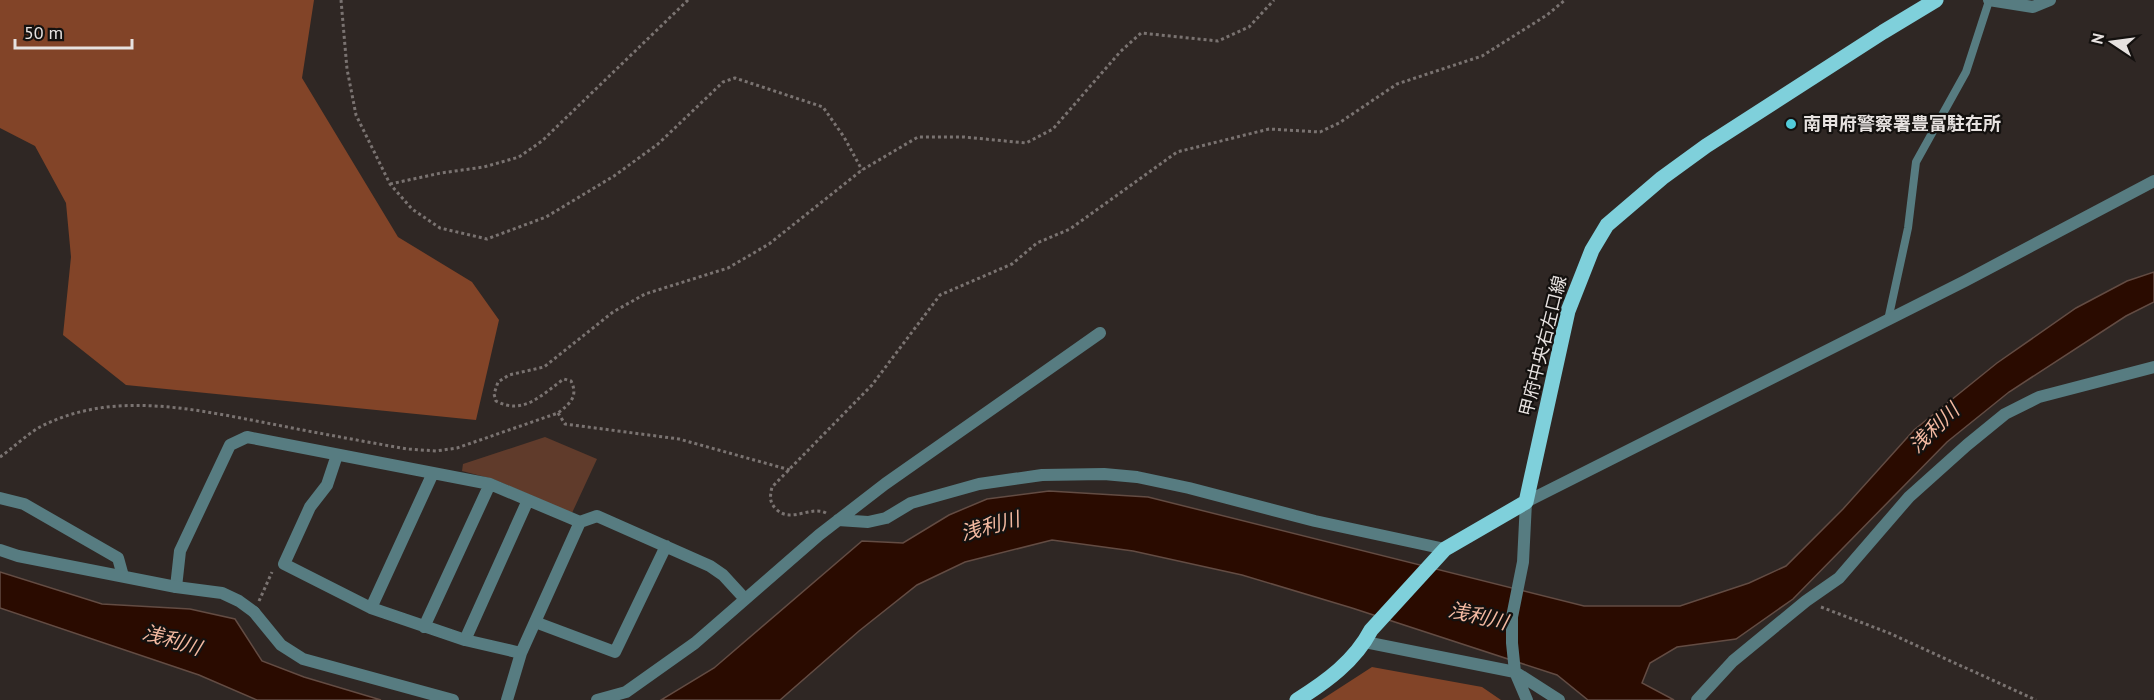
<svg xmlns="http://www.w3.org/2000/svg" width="2154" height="700" font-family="'PT Sans','Noto Sans JP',sans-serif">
<rect width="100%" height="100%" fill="#2f2724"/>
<path fill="#603b2b" d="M545 437 597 459 572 513 493 479 462 471 463 464Z"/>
<path fill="#824428" d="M0 0H314L302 78 398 237 472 282 499 320 476 420 126 385 63 335 71 257 66 203 35 146 0 128Z
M1372 667 1482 687 1501 700H1321Z"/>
<path fill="#2a0b00" stroke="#634c43" stroke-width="1.5" d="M2154 272V302L2126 316 2009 392 1947 442 1793 599 1736 639 1677 647 1650 663 1642 683 1674 700H1588L1557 675 1352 608 1242 575 1133 551 1052 540 965 562 917 585 859 631 780 700H661L714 668 862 541 903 543 949 515 987 499 1049 491 1148 497 1584 606H1680L1749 583 1786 566 1843 509 1914 430 1997 363 2076 308 2127 281Z
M0 572 102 604 190 609 235 619 262 661 304 677 381 700H257L199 675 0 608Z"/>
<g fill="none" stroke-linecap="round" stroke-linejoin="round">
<path stroke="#7a7371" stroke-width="3" stroke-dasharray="3 3" stroke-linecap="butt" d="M341 0 347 69 356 115 390 184 412 209 440 228 487 239 546 217 614 176 658 144 723 82 735 78 823 107 844 137 862 170
M390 184 441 173 484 167 519 157 542 141 688 0
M558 413 565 424 679 439 790 470
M0 457C13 448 26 435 40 427 113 389 197 410 272 424 317 433 362 441 407 449L436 451 457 448 558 413C569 404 579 397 571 381L564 379C542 394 524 416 496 401L494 394 498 382 509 375 544 367 613 312 645 294 728 268 769 244 862 170 918 137H964L1026 143 1053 129 1120 52 1141 33 1218 41 1249 27 1274 0
M826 513C811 505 791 524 776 509 769 502 770 496 772 487L872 385 940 295 1012 264 1037 243 1070 229 1177 152 1269 129 1320 132 1339 123 1397 84 1482 56 1547 15 1565 0
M259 601 272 572
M1821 607 1889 633 2036 700"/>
<path stroke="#577c81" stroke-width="8" d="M1888 320 1908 228 1916 162 1966 72 1989 1"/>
<path stroke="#577c81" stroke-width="12" d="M1989 0 2033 7 2050 0
M337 455 327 485 310 507 284 564 371 608 465 640 521 653
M0 498 24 504 118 558 123 576
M1526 502 1965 281 2154 181
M838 520 868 522 886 518 911 503 979 484 1042 475 1104 474 1137 477 1189 488 1315 521 1445 549
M176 587 180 551 230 445 247 437 490 484 580 522
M371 608 433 473
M254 612 281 645 303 659 453 700
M535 622 615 652 666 546
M424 627 490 484
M465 640 528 500
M1365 642 1515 672
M507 700 521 653 580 522 597 516 710 566 723 575 745 599
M597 700 626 692 695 643 819 535 885 484 1100 333"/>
<path stroke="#577c81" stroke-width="12" d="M1526 502 1523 562 1512 617V643L1515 672 1527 700
M0 550 18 556 176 587 222 593 239 601 254 612
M1515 672 1559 700
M1697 700 1733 661 1806 601 1839 578 1909 497 1967 445 2005 414 2039 397 2154 367"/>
<path stroke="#7fd0db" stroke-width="15" d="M1297 700C1326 682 1355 661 1371 630L1445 549 1526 502 1568 311 1592 250 1607 225 1662 178 1706 146 1883 32 1936 0"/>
</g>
<circle fill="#52cbda" stroke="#14110f" stroke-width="2" cx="1791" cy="124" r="6"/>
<g text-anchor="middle" stroke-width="4.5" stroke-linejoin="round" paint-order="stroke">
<g font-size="18" font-weight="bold" fill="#e7e2e0" stroke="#14110f" text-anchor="start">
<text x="1803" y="130">南甲府警察署豊富駐在所</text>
</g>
<g font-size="18" fill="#e7e2e0" stroke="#14110f">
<text transform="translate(1543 346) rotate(-76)" y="6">甲府中央右左口線</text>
</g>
<g font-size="20" font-style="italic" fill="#f3b9a1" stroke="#14110f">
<text transform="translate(1934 428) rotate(-44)" y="7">浅利川</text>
<text transform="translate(990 526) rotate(-15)" y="7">浅利川</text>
<text transform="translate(1478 616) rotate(13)" y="7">浅利川</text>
<text transform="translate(172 640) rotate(17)" y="7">浅利川</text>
</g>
</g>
<g transform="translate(2112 42) rotate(283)" stroke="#14110f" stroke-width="4.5" paint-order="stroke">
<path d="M0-4.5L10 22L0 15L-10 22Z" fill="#e7e2e0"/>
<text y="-9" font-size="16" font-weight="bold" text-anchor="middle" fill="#e7e2e0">N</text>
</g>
<path d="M15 39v9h117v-9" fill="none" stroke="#e7e2e0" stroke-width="3"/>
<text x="24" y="39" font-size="18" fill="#e7e2e0" stroke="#14110f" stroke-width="4.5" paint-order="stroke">50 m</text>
</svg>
